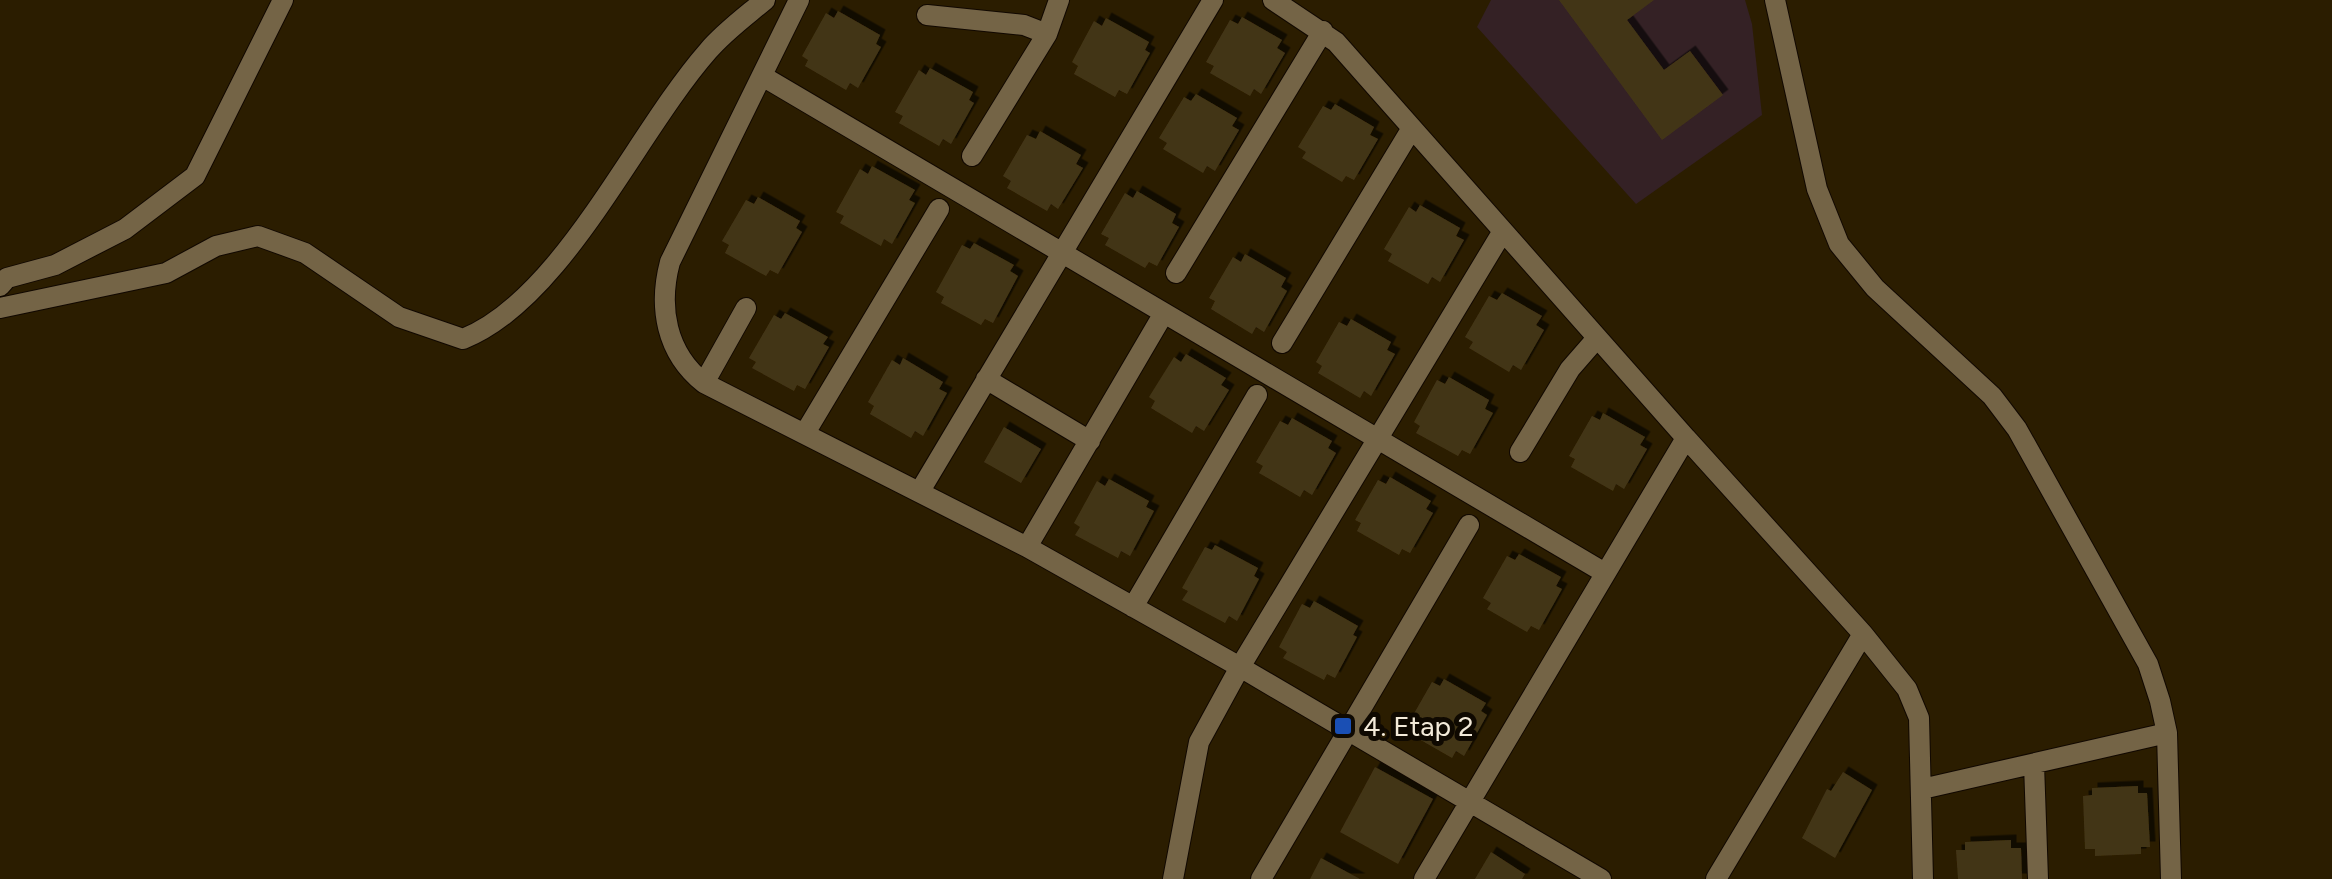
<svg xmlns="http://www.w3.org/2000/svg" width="2332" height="879" font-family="Figtree,sans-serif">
<defs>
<filter id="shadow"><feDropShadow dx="5.5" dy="-5.5" stdDeviation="0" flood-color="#0009"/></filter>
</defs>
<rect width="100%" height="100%" fill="#2b1d00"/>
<path fill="#342125" d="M1491 0H1745L1752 24 1762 115 1636 204 1477 27Z"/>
<path fill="#433517" filter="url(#shadow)" d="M1559 0H1654L1627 20 1664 70 1690 51 1723 95 1662 140Z
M838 11 880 35 876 44 881 47 858 88 850 83 846 90 805 66 808 60 802 56 826 13 834 18Z
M1242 17 1282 40 1277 48 1285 53 1261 94 1254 89 1250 96 1210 73 1214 66 1206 62 1230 20 1238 24Z
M1106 18 1149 42 1145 50 1150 53 1127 94 1119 90 1115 97 1074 74 1078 66 1072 62 1094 21 1102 26Z
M930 68 973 92 969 100 974 103 951 144 943 139 939 146 899 123 903 116 895 112 919 70 926 75Z
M1196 94 1237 118 1232 126 1239 130 1215 171 1207 166 1203 173 1163 149 1167 143 1159 138 1184 97 1191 101Z
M1335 104 1374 127 1370 135 1378 139 1354 180 1346 176 1342 182 1302 158 1306 152 1298 147 1323 106 1331 110Z
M1040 131 1081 155 1076 164 1083 168 1058 209 1051 204 1047 211 1007 188 1011 181 1003 176 1027 135 1036 139Z
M872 166 915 190 909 200 915 203 892 244 884 239 881 246 840 223 844 216 836 212 860 169 868 174Z
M1137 191 1176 214 1172 223 1179 227 1157 266 1149 262 1145 268 1105 245 1109 238 1101 234 1125 193 1133 198Z
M758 197 800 221 796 228 802 232 778 274 770 270 766 276 725 253 729 245 722 241 746 200 754 204Z
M1420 205 1460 228 1456 236 1464 240 1440 282 1432 277 1428 284 1388 261 1392 254 1384 249 1409 207 1416 212Z
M974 243 1014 265 1010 271 1018 276 993 323 985 319 981 325 941 303 944 297 936 292 962 245 970 249Z
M1245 254 1286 278 1281 287 1287 291 1264 332 1256 327 1252 334 1211 309 1215 301 1209 298 1233 257 1241 262Z
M1502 293 1542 316 1536 325 1544 330 1521 370 1513 365 1509 372 1469 348 1473 342 1465 337 1489 296 1497 300Z
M785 313 828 337 823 344 829 347 805 389 797 385 794 391 752 368 756 362 749 358 774 315 781 319Z
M1351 319 1391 342 1387 350 1395 354 1371 396 1364 391 1360 398 1318 373 1322 366 1316 362 1339 322 1347 326Z
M1186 354 1226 378 1221 385 1229 390 1204 431 1196 426 1192 433 1151 408 1155 401 1149 397 1174 357 1181 362Z
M903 358 943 382 939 389 947 393 923 436 915 431 911 438 870 414 874 406 868 402 892 360 900 365Z
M1449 377 1489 400 1485 409 1493 413 1470 454 1462 450 1458 456 1416 433 1420 426 1414 422 1437 380 1445 384Z
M1603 413 1645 437 1640 445 1647 449 1624 489 1616 484 1613 491 1571 467 1575 459 1569 456 1592 416 1600 420Z
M1292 418 1332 441 1328 448 1336 453 1312 495 1304 490 1300 497 1259 473 1263 466 1256 462 1280 421 1288 425Z
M1004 427 1041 449 1021 483 984 462Z
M1390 477 1431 501 1426 509 1433 513 1410 553 1402 549 1399 555 1357 531 1361 523 1355 520 1378 480 1386 484Z
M1109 479 1149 501 1146 507 1154 511 1130 556 1121 551 1118 558 1075 535 1080 527 1074 523 1097 481 1105 486Z
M1215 545 1258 568 1254 576 1259 579 1237 621 1229 616 1225 623 1182 600 1188 591 1182 588 1205 547 1212 550Z
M1519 554 1561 577 1556 586 1562 589 1539 630 1531 626 1527 632 1487 609 1491 603 1483 598 1507 556 1515 560Z
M1314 601 1358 626 1353 635 1357 637 1335 678 1327 674 1324 680 1283 658 1287 652 1279 647 1302 604 1310 608Z
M1444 679 1486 703 1481 711 1487 715 1464 756 1456 751 1452 758 1412 735 1416 728 1408 724 1432 682 1440 686Z
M1375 767 1433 799 1398 864 1340 832Z
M1843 772 1872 790 1835 858 1802 838 1827 789 1831 791Z
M2138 786V793H2147L2150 847H2141V854L2095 856V849H2085L2083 796 2092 795V788Z
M2011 840V848H2021L2022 879H1958L1956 850H1965V842Z
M1491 852 1525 874 1522 879H1475Z
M1321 858 1360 879H1310Z"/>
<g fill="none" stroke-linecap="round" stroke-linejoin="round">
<g stroke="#110800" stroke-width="22">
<path id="minor" d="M799 0 670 262C658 307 666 353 704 383L1027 547 1240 667 1199 742 1173 879
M1273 0 1336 42 1686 438 1424 879
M1775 0 1817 189 1839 244 1875 288 1992 396 2017 429 2148 664 2160 701 2167 733 2171 879
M927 15 1024 25 1047 34
M764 77 1605 573
M972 156 1047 34 1059 0
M1503 231 1240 667 1601 879
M1176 273 1323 31
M0 286 7 278 55 265 125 229 195 176 283 0
M0 308 166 273 216 246 258 236 305 253 399 317 463 339C563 299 635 134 708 51 724 32 746 16 765 0
M1282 343 1412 128
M986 379 1090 441
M704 383 746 308
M805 433 939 209
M1686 438 1863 634 1716 879
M1520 452 1570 369 1597 338
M920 491 1213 0
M1027 547 1164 313
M1133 607 1257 395
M1863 634 1907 689 1919 718 1923 879
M2034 764 2038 879
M1922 789 2167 733
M1261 879 1469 525"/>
</g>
<use href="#minor" stroke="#746446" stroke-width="20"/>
</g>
<rect fill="#1a4fb4" stroke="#0f0901" stroke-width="4" x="1333" y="716" width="20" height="20" rx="5"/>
<g text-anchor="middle" stroke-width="10" stroke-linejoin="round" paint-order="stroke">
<g font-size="28" fill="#f3ead9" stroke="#0f0901" text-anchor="start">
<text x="1363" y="736">4. Etap 2</text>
</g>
</g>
</svg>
